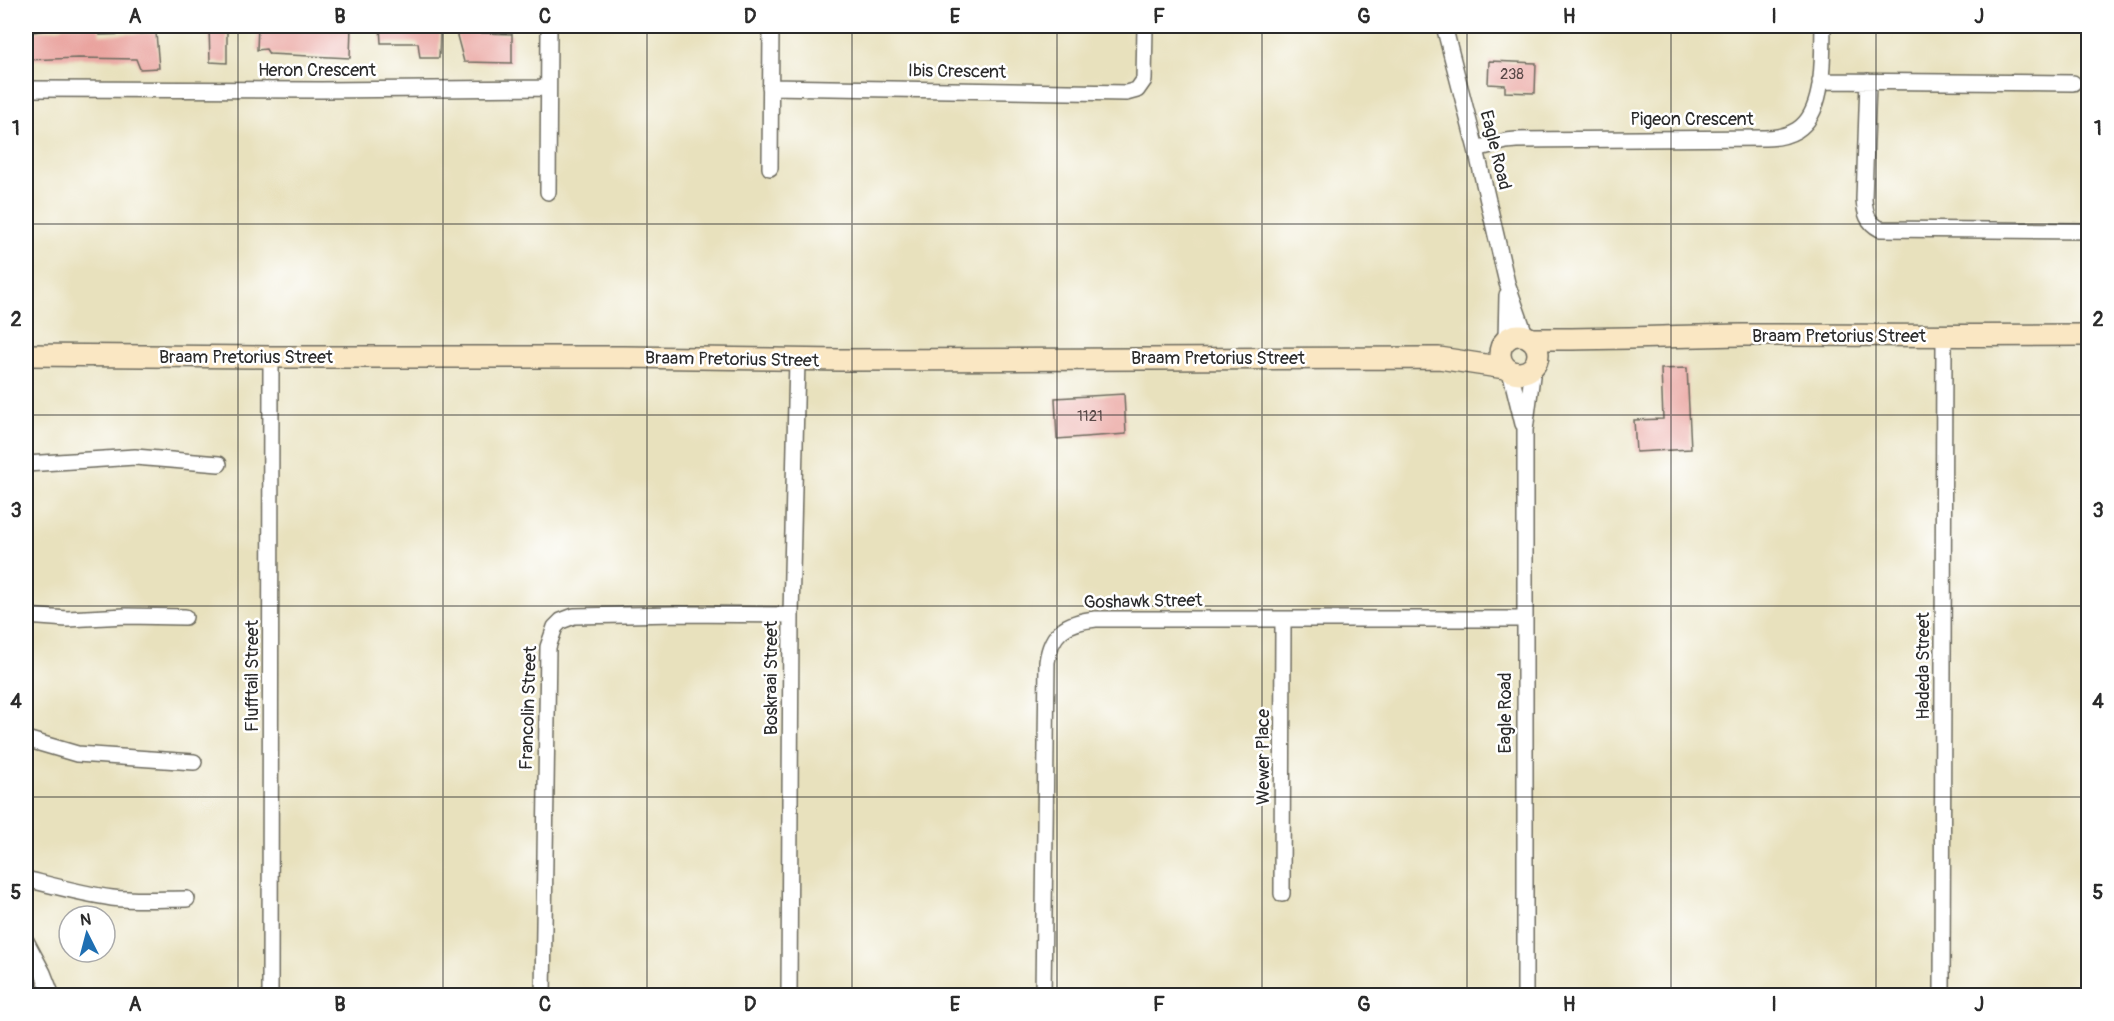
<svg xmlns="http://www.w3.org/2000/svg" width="2114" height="1021" font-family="Pangolin,sans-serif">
<rect width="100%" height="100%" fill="#fff"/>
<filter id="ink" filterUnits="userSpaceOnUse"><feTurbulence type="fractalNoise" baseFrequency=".0167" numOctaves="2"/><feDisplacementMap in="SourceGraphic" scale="12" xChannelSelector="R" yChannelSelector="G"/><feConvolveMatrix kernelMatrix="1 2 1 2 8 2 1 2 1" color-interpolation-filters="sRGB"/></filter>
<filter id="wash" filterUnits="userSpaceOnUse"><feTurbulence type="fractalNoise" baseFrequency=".008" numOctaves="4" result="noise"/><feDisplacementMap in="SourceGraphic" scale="24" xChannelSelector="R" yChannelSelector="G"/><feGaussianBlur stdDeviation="1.35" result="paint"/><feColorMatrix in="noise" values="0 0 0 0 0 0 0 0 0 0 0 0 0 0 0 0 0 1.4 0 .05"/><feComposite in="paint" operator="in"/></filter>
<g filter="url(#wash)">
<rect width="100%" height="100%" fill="#e8e1bd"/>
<g id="blocks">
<path fill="#e9a29d" d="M63 26H99L100 35 156 33 159 68 140 69 136 59 79 58 26 60V33L62 28Z
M209 26H227V63L210 62Z
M258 26H351L350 58 269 54 266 49 257 50Z
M380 26H430V31H440L439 58H420L418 43H381Z
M456 32 512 34V63L464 62Z
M1489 61 1536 63 1535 93 1505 92V85L1488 84Z
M1687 368 1691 449 1636 452 1634 420 1663 419 1661 369Z
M1124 394 1126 434 1057 439 1055 398Z"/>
</g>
</g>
<g filter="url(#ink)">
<use href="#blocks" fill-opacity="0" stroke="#6d6b5e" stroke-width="1.5"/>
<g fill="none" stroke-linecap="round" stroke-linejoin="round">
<g stroke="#6d6b5e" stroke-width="18">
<path id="street" d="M1444 26 1476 149 1507 283 1526 337
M1820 81 2073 83
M1868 81 1864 199C1865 213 1867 222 1880 229L2088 231
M770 87 1126 93 1137 90 1144 80 1145 26
M26 89 321 90 548 88
M1476 149 1506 141 1516 140 1765 138C1776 138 1787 136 1797 130 1826 112 1822 56 1823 26
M770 168 771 26
M548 192 549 26
M1506 340 1507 295
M1510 371 1523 424
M26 464 135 457 219 464
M26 616 67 619 126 616 185 617
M26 739 77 754 194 762
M26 879C54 886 83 894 112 898 137 901 163 899 187 899
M1282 894 1283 620
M26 941 43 973 52 996
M270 996 271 357
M543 996 548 647 555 627 561 621 574 616 677 614 791 615
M789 996 791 615 797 360
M1043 996 1047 662C1051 632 1066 622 1096 619H1525
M1525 996V430L1533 368
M1942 996 1944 336"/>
</g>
<g stroke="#6d6b5e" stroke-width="24">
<path id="secondary" d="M1500 354a19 19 0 1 1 38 0a19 19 0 1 1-38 0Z
M1530 339C1601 340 1672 336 1743 335 1858 335 1973 336 2088 335
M26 355 271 357H623L841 360 1439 358 1505 368"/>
</g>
<use href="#street" stroke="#fff" stroke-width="15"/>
<use href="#secondary" stroke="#fae7c3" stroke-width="21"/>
</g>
</g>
<path fill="none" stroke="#2b2b2b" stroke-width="1.5" stroke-opacity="0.55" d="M238 26V996M443 26V996M647 26V996M852 26V996M1057 26V996M1262 26V996M1467 26V996M1671 26V996M1876 26V996M26 224H2088M26 415H2088M26 606H2088M26 797H2088"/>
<g text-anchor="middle" stroke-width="5" stroke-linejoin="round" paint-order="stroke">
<g font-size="15" fill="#5a4948">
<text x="1512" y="79">238</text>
<text x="1090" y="421">1121</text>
</g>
<g font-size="18" fill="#2b2b2b" stroke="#fff">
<text x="317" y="76">Heron Crescent</text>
<text transform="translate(957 71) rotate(1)" y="6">Ibis Crescent</text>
<text x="1692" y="125">Pigeon Crescent</text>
<text transform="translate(1496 150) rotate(76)" y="6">Eagle Road</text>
<text x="1839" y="342">Braam Pretorius Street</text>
<text x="246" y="363">Braam Pretorius Street</text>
<text x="1218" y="364">Braam Pretorius Street</text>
<text transform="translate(732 359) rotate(1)" y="6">Braam Pretorius Street</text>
<text transform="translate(1143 601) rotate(-1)" y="6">Goshawk Street</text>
<text transform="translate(1923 666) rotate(-90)" y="6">Hadeda Street</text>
<text transform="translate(252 676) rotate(-90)" y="6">Flufftail Street</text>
<text transform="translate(771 678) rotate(-90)" y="6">Boskraai Street</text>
<text transform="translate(528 708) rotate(-88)" y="6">Francolin Street</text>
<text transform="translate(1505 713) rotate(-90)" y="6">Eagle Road</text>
<text transform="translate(1263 757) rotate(-90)" y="6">Wewer Place</text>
</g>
</g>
<rect width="2114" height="1021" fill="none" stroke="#fff" stroke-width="66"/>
<g transform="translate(87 934) rotate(354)"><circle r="28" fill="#ffffff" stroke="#aaaaaa" stroke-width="1.5"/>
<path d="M0-4.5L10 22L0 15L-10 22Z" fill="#1f6fb2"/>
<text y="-9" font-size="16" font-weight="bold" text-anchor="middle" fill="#2b2b2b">N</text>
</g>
<rect x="33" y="33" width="2048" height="955" fill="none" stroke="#2b2b2b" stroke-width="2"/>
<g font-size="20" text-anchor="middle" font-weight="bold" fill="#2b2b2b">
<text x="135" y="23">A</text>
<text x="340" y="23">B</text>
<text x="545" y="23">C</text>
<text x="750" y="23">D</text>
<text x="955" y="23">E</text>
<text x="1159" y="23">F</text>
<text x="1364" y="23">G</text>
<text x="1569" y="23">H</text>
<text x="1774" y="23">I</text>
<text x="1979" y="23">J</text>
<text x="16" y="135">1</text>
<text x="2098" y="135">1</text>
<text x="16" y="326">2</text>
<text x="2098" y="326">2</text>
<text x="16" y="517">3</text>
<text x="2098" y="517">3</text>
<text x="16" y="708">4</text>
<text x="2098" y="708">4</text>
<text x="16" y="899">5</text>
<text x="2098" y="899">5</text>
<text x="135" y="1011">A</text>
<text x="340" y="1011">B</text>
<text x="545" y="1011">C</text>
<text x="750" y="1011">D</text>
<text x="955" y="1011">E</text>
<text x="1159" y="1011">F</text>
<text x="1364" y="1011">G</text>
<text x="1569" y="1011">H</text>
<text x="1774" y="1011">I</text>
<text x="1979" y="1011">J</text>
</g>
</svg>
